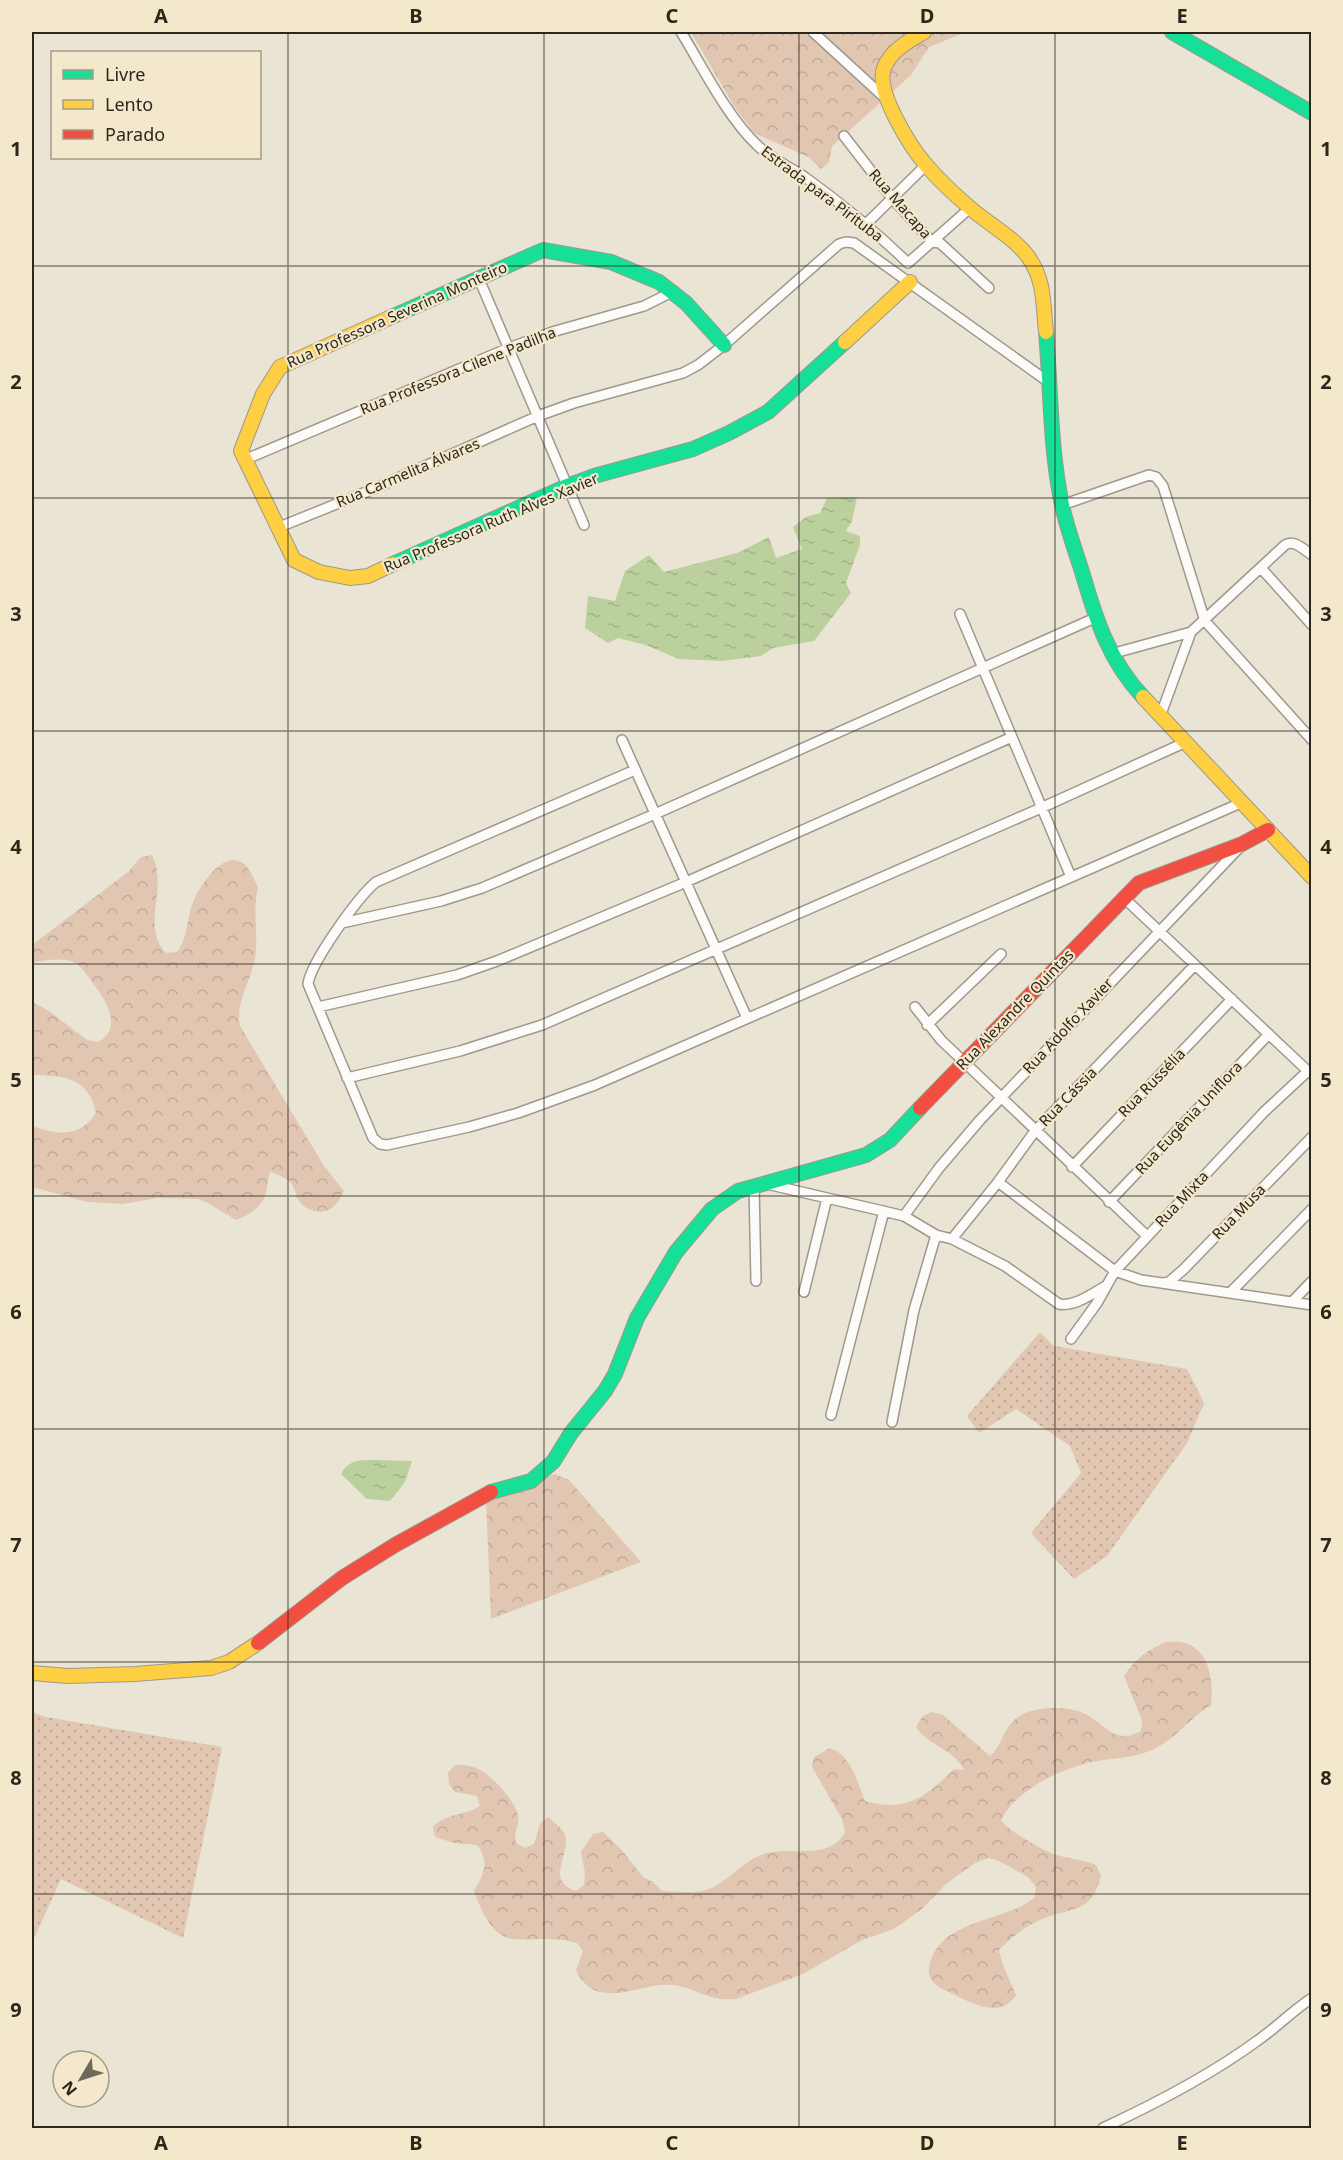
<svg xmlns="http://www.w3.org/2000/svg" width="1343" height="2160" font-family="'Noto Sans',sans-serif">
<defs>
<pattern id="forest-crowns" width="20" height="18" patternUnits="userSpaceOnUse" patternTransform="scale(1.5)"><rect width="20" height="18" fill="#e1c6b2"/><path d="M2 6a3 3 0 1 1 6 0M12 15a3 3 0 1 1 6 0" fill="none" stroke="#c1aa99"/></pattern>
<pattern id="garden-dots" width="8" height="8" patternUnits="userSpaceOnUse" patternTransform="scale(1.5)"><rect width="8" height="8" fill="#e1c6b2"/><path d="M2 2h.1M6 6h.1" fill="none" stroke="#c1aa99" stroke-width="1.8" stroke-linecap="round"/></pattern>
<pattern id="water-ripples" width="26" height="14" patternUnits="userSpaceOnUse" patternTransform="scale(1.5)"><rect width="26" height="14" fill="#bbd09d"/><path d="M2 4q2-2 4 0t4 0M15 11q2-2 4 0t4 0" fill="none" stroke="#a1b387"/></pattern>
</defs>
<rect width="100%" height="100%" fill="#eae4d4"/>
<path fill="url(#forest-crowns)" d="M691 32H966L929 47 911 75 832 146 829 162 821 169 808 157 754 133 734 106Z
M152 855C169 889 140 925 166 953L177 952C189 937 186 917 194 900 201 884 227 844 247 867 252 873 255 881 258 888 252 911 259 935 255 958 251 982 235 1002 240 1026L324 1166 344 1191C341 1196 338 1203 333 1207 323 1216 306 1211 299 1201 295 1195 296 1189 291 1183 286 1177 278 1175 270 1172 267 1180 268 1188 265 1196 261 1208 247 1216 236 1220L208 1203 198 1199 157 1198 123 1204 88 1202 32 1187V1126C57 1135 80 1138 96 1113 89 1077 62 1075 32 1075V1002L49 1011 87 1040 98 1042C124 1028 106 1000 92 982 87 975 82 966 73 962 61 957 44 961 32 962V945L128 872 141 857Z
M555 1474 569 1480 641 1562 491 1619 486 1502Z
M1166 1642C1172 1642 1179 1641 1185 1643 1210 1650 1214 1684 1211 1705 1191 1717 1176 1738 1156 1748 1134 1760 1107 1757 1084 1764 1054 1772 1015 1792 1001 1820 1007 1830 1039 1848 1051 1853 1066 1859 1082 1859 1096 1865L1101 1875C1092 1913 1074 1907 1045 1918 1027 1925 1012 1936 999 1950 1002 1966 1010 1980 1016 1995 1001 2020 971 2003 951 1993 946 1990 936 1987 932 1981 930 1978 928 1971 929 1968 937 1919 1003 1923 1034 1898L1036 1887 1028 1877 997 1860 988 1858 975 1863 947 1883 922 1909 894 1929 862 1940 803 1974 736 1999C708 2002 697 1988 673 1985 641 1981 596 2014 576 1970L583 1951 577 1943C523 1928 500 1965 474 1891 484 1874 490 1862 477 1845L454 1843 435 1837 433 1827C447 1813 464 1816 480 1806L477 1796 455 1792 449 1784 448 1773 455 1765C462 1765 468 1765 474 1767 489 1772 516 1801 518 1816 520 1827 513 1830 516 1843L525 1848 534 1844 540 1824 548 1817C554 1822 562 1828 565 1835 571 1856 544 1880 576 1891L584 1885 585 1873 581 1852 593 1834 603 1832 620 1848 643 1877 653 1882 662 1891C677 1891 695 1895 709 1889 732 1880 746 1855 773 1852 798 1849 832 1858 845 1832L842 1819 812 1767 814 1757 830 1748C851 1755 857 1781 865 1801 906 1813 926 1797 954 1769L964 1770C954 1749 928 1746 916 1727L922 1717 931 1712 943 1715 990 1756C1004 1744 1002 1727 1020 1716 1035 1706 1067 1706 1083 1713 1105 1723 1114 1746 1141 1731L1142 1720 1124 1676C1134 1660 1149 1649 1166 1642Z"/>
<path fill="url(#garden-dots)" d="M1040 1332 1054 1346 1187 1369 1204 1403 1187 1443 1107 1556 1074 1579 1031 1533 1081 1473 1070 1446 1016 1409 979 1433 967 1416Z
M32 1712 46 1717 222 1747 183 1938 61 1879 32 1943Z"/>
<path fill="url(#water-ripples)" d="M857 497 852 521 846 531 860 536V545L846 583 851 593 814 641 773 648 761 656 721 661 679 659 646 645 618 638 608 643 585 628 588 596 615 601 625 571 649 555 664 572 737 553 769 537 776 558 802 549 793 527 806 517 820 513 827 498Z
M376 1460 412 1461 405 1482 390 1501 367 1499 341 1474C349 1459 361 1460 376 1460Z"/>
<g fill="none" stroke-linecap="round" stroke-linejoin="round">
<g stroke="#9d998c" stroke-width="12">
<path id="street" d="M681 32C702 66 728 118 757 145 771 159 790 167 806 178 842 204 876 232 908 263L970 208
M813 32 885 98
M844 136 892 198 932 242 940 243 989 288
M866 224 926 165
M479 279 584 525
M244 460 509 348 552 332 644 306 674 291
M1062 505 1149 475 1156 477 1163 486 1205 621 1312 740
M277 528 371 490 538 416 574 403 683 373 698 365 724 345 839 244 846 242 854 243 1050 383
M1261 568 1312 625
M960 614 1071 877
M1111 654 1191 632
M1161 714 1191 632 1285 545C1294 539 1303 549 1312 555
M622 740 747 1018
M635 770 376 882C358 897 311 962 308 984L373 1138 380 1144 387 1145 469 1127 518 1113 595 1085 1243 802
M1124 898 1310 1073
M342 923 441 901 482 888 655 814 1095 618
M318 1007 457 975 497 961 686 882 1012 737
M915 1007 941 1040 1147 1236
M927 1025 1001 954
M347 1078 460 1051 542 1025 1041 808 1186 742
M1072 1167 1232 999
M998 1182 1115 1271 1141 1280 1312 1305
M767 1184 904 1216 936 1235 952 1239 1005 1266 1059 1304C1075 1307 1093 1293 1106 1286
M754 1185 756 1281
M1109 1202 1269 1034
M904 1216 939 1168 980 1120 1239 848
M952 1239 998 1182 1035 1131 1195 965
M1163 1283 1169 1282 1184 1269 1312 1137
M804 1292 827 1198
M1230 1293 1312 1209
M1292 1302 1312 1281
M1071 1339 1097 1303 1115 1271 1264 1112 1308 1071
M831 1415 884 1211
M892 1422 914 1310 936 1235
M1103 2128C1157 2103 1209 2076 1257 2041 1276 2028 1292 2011 1312 1998"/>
</g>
<g stroke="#9d998c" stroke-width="16">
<path id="fast" d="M1172 32 1312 113
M389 318 543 250 611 262 659 282 686 303 724 345
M1046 332C1051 390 1050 449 1062 505 1067 529 1076 552 1083 575 1096 620 1110 662 1143 697
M393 564 567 486 594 476 693 449 729 433 768 412 845 342
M491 1492 531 1481 553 1462 571 1433 605 1391 615 1374 637 1318 676 1252 712 1209 738 1191 866 1155 890 1140 920 1108"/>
</g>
<g stroke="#9d998c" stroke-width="16">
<path id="slow" d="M924 32C909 41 891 50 884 68 875 91 911 148 927 166 939 180 955 195 969 207 988 224 1014 237 1029 258 1045 281 1043 305 1046 332
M389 318 280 367 263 394 241 451 294 560 319 572 350 578 368 576 393 564
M845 342 910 282
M1143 697 1312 877
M32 1673 68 1676 135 1674 211 1668 229 1662 258 1643"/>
</g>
<g stroke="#9d998c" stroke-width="16">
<path id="jam" d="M920 1108 1139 883 1242 844 1268 830
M258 1643 342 1578 395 1545 491 1492"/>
</g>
<use href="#street" stroke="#fcfbf9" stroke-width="9"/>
<use href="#fast" stroke="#16e098" stroke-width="14"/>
<use href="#slow" stroke="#ffcf43" stroke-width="14"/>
<use href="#jam" stroke="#f24e42" stroke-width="14"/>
</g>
<path fill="none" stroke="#2b271d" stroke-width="1.5" stroke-opacity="0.55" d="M288 32V2128M544 32V2128M799 32V2128M1055 32V2128M32 266H1312M32 498H1312M32 731H1312M32 964H1312M32 1196H1312M32 1429H1312M32 1662H1312M32 1894H1312"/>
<g text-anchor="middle" stroke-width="4.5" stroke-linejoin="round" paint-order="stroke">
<g font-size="15" fill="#2b271d" stroke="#f3e8cb">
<text transform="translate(822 194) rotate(37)" y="5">Estrada para Pirituba</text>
<text transform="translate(900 204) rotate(49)" y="5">Rua Macapa</text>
<text transform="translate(397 315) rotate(-24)" y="5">Rua Professora Severina Monteiro</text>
<text transform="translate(458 371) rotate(-22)" y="5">Rua Professora Cilene Padilha</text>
<text transform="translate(408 473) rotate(-23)" y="5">Rua Carmelita Álvares</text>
<text transform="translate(491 523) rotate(-23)" y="5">Rua Professora Ruth Alves Xavier</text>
<text transform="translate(1015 1010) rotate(-46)" y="5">Rua Alexandre Quintas</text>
<text transform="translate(1068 1026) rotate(-47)" y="5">Rua Adolfo Xavier</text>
<text transform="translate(1152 1083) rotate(-46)" y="5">Rua Russélia</text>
<text transform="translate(1068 1097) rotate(-46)" y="5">Rua Cássia</text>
<text transform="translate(1189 1118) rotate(-47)" y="5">Rua Eugênia Uniflora</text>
<text transform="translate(1182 1199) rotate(-47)" y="5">Rua Mixta</text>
<text transform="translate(1239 1212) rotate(-46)" y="5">Rua Musa</text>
</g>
</g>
<rect width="1343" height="2160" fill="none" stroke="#f3e8cb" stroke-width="66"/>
<rect x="51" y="51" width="210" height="108" fill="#f3e8cb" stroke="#a39b85" stroke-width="1.5"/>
<rect x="63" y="70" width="30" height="9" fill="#16e098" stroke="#a39b85" stroke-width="1.5"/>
<text x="105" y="81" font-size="18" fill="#2b271d">Livre</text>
<rect x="63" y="100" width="30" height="9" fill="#ffcf43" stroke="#a39b85" stroke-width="1.5"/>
<text x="105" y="111" font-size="18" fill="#2b271d">Lento</text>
<rect x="63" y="130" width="30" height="9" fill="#f24e42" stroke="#a39b85" stroke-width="1.5"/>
<text x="105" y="141" font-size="18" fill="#2b271d">Parado</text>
<g transform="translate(81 2079) rotate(231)"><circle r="28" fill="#f3e8cb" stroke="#a39b85" stroke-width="1.5"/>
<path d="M0-4.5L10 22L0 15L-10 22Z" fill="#6e695d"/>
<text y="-9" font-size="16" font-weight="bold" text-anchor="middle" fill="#2b271d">N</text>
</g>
<rect x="33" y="33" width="1277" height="2094" fill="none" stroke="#2b271d" stroke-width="2"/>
<g font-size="20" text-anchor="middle" font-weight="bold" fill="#2b271d">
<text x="161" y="23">A</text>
<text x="416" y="23">B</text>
<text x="672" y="23">C</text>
<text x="927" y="23">D</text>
<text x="1182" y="23">E</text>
<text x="16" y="156">1</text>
<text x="1326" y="156">1</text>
<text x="16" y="389">2</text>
<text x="1326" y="389">2</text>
<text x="16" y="621">3</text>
<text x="1326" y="621">3</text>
<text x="16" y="854">4</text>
<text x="1326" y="854">4</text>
<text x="16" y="1087">5</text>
<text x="1326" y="1087">5</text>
<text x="16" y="1319">6</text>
<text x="1326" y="1319">6</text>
<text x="16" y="1552">7</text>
<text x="1326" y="1552">7</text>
<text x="16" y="1785">8</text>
<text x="1326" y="1785">8</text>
<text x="16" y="2017">9</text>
<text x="1326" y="2017">9</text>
<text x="161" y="2150">A</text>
<text x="416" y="2150">B</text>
<text x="672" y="2150">C</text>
<text x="927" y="2150">D</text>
<text x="1182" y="2150">E</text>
</g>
</svg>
